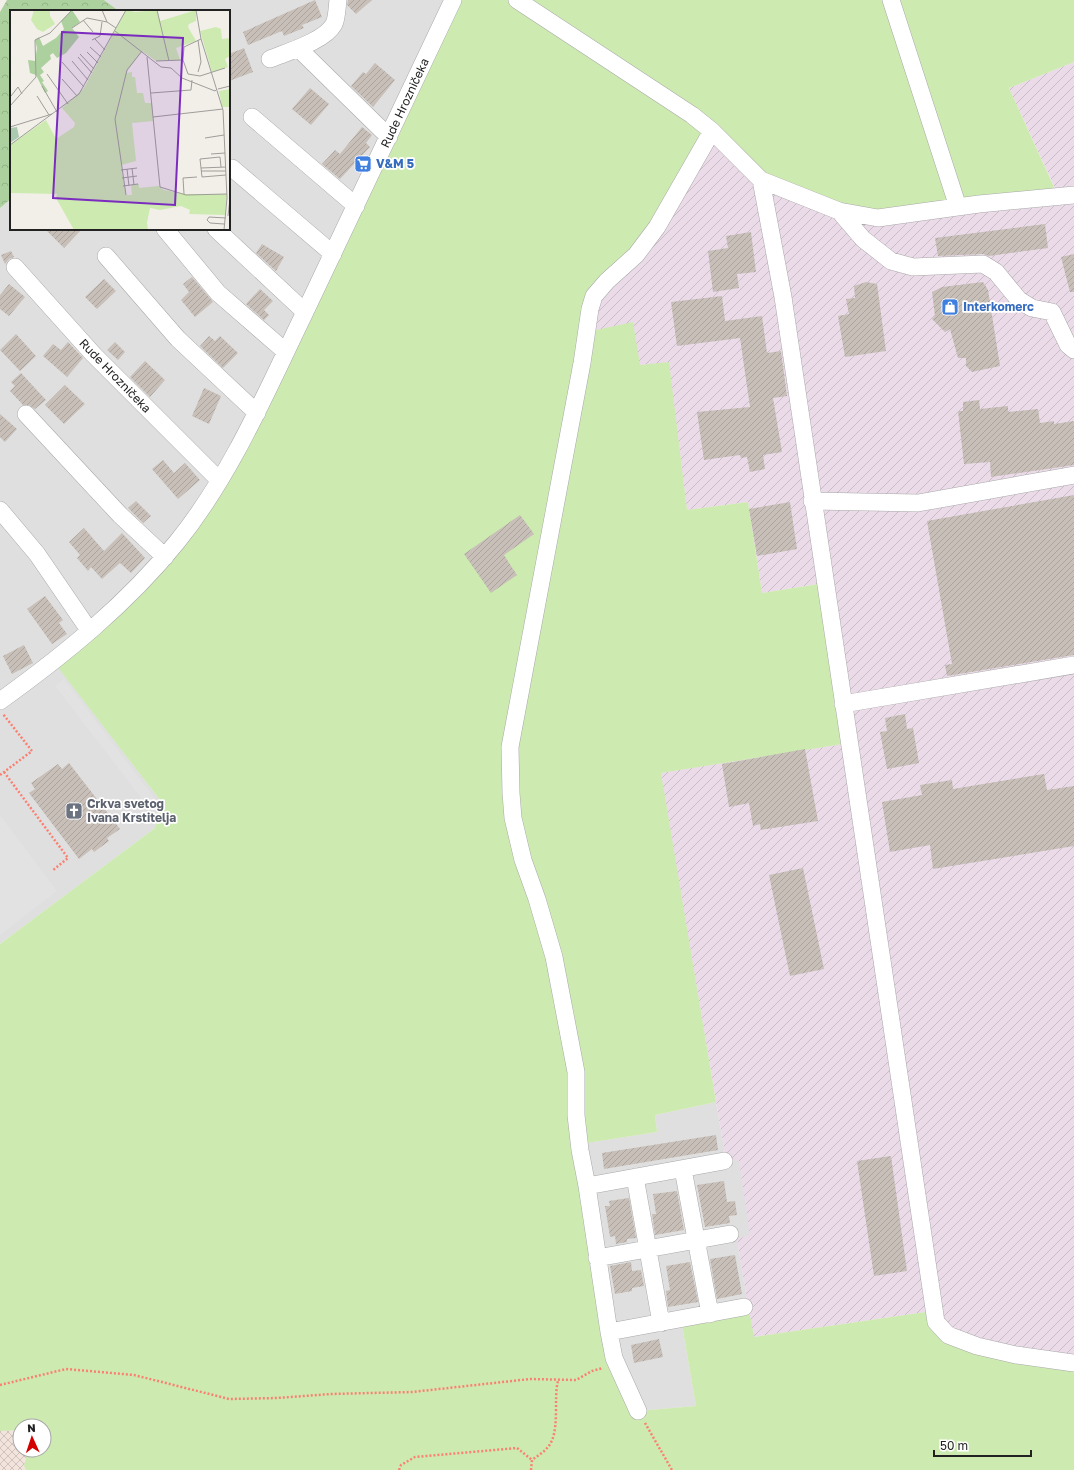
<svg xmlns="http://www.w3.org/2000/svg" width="1074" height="1470" font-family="'Golos Text',sans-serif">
<defs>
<pattern id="industrial-furrows" width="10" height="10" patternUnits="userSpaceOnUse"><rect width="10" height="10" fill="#ebdbe8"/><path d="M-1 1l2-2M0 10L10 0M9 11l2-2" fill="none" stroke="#c9bcc7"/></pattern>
<pattern id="military-cross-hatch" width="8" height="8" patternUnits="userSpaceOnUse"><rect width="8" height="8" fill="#f3e3dd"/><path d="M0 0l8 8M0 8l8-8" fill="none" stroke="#d0c2bd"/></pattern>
<pattern id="forest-crowns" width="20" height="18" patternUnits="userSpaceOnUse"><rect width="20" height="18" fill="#add19e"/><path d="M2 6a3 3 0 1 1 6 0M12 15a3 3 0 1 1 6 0" fill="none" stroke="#95b388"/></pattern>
<pattern id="building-hatch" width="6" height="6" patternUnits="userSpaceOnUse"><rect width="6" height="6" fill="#c7bfb8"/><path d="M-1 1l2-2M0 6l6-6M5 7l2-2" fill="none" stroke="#aba49e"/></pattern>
</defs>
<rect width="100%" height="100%" fill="#f2efe9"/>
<path fill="#e0dfdf" d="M104 0H453L197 515 53 660 160 800 155 828 0 944V208L11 199V229H229V11H119Z
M716 1102 726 1160H739L745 1195 751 1236 737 1239 748 1306 681 1319 696 1406 638 1411 622 1374 579 1144 657 1132 655 1115Z"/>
<path fill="url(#industrial-furrows)" d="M1074 62V1363L977 1346 926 1312 753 1337 737 1239 750 1235 739 1161 726 1160 660 773 849 743 824 583 762 593 748 502 687 510 668 363 640 365 587 332 590 309 712 131 1058 195 1009 88Z"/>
<path fill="url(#military-cross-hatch)" d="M20 1430V1450H28L24 1466 26 1470H0V1431Z"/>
<path fill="#cdebb0" d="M455 0H1074V62L1009 88 1058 196 878 218 761 180 712 131 657 227 607 281 587 332 633 322 640 365 669 362 687 510 748 502 762 593 825 583 849 743 661 773 716 1102 655 1115 657 1132 580 1144 609 1332 638 1411 696 1406 681 1319 748 1306 754 1337 926 1312 948 1335 1074 1363V1470H26L24 1466 28 1450H44V1426H20V1430L0 1431V944L155 828 160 800 53 661 198 517Z"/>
<path fill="url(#forest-crowns)" d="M7 0H104L119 11H11V199L0 208V12Z"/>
<path fill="#e2e2e2" d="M64 679 156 800 148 807 55 686Z
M0 815 57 891 0 935Z"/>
<path fill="url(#building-hatch)" d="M315 0 322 17 302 25 304 28 284 36 282 31 248 45 243 32Z
M348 0H372L356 14 347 5Z
M244 48 253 72 229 81V54Z
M375 63 395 80 373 107 351 86 363 72 366 74Z
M310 88 329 104 311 125 292 109Z
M362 127 372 135 366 143 370 147 340 179 322 164 335 150 340 154Z
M1045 224 1048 248 989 256 983 254 938 256 935 238Z
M45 229H82L64 248Z
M751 232 756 272 737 274 739 288 713 292 708 251 728 248 726 236Z
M262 244 284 257 276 271 256 253Z
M11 251 14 257 9 259 5 264 1 255Z
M1074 254V292H1070L1061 257Z
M192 277 213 302 195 317 181 300 189 292 183 284Z
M104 279 116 291 97 309 85 297Z
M866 282 877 284 886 351 845 357 838 316 849 314 846 299 855 298 854 286Z
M983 282 988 290 1000 366 972 372 966 366V358H958L950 329 945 332 932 319 935 316 932 292 942 287Z
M9 284 25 297 9 316 0 309V295Z
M260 289 273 301 264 310 269 315 264 320 246 304Z
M722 296 725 321 762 316 767 353 781 351 787 396 773 398 782 452 763 455 765 469 750 472 747 457 741 458 740 455 704 460 697 412 750 407 740 338 677 346 671 302Z
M16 334 36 356 20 371 0 350Z
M209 336 215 341 220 336 238 353 223 368 200 346Z
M68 342 83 358 67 377 43 356 53 344 61 350Z
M115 342 125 352 118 360 107 350Z
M145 361 165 380 150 397 130 377Z
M21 373 46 400 35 409 29 405H23L10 391 15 386 11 382Z
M65 385 85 404 64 424 45 405Z
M204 388 221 396 209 424 192 416Z
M979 400 980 409 1008 406V412L1038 409 1040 423 1054 421V424L1074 421V465L991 477 990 462 964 464 958 411H963V402Z
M0 414 17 429 5 442 0 437Z
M163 460 174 473 185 463 200 480 178 499 152 469Z
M1074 495V655L947 676 945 665 952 664 927 521Z
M136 501 151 516 143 523 128 508Z
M790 502 797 549 757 556 749 509Z
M520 515 534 534 504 555 517 575 491 593 464 554Z
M84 528 104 551 122 533 145 558 131 573 120 563 102 579 91 567 88 571 77 558 80 555 69 542Z
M45 596 63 620 59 623 67 634 52 644 27 609Z
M24 645 33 663 12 674 3 656Z
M905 714 907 729 913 728 919 763 887 769 880 732 887 731 885 718Z
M805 749 818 821 761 830 760 824 753 826 749 803 729 807 722 764Z
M69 763 120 829 107 838 109 841 94 852 92 849 79 859 29 793 35 789 31 783 58 764 62 769Z
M1044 774 1047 790 1074 786V846L933 869 930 845 890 852 882 802 922 795 920 785 952 780 953 789Z
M803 868 824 969 790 976 769 875Z
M716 1135 718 1150 604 1169 602 1153Z
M891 1156 907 1271 874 1276 857 1161Z
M724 1181 727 1202 735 1201 737 1215 729 1216 730 1223 705 1227 697 1185Z
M677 1191 684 1230 655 1235 652 1214H656L653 1194Z
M629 1198 636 1238 627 1239V1242L616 1244 615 1236 610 1237 605 1206H610L609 1201Z
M735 1255 742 1294 717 1299 710 1259Z
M631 1262 632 1271 641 1270 644 1286 632 1288V1291L615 1294 610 1266Z
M690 1262 698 1302 668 1307 666 1291 670 1290 666 1266Z
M659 1339 663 1357 634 1363 631 1345Z"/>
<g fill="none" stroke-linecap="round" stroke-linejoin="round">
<g stroke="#a9a9a9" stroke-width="18">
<path id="minor" d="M517 0 692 115 712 131 761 180 839 211 863 239 891 261 913 267 983 264 996 272 1019 300 1032 308 1052 312 1068 345 1074 350
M891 0 958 207
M298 48 389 137
M270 59C287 52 325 41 334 24 337 18 337 7 338 0
M252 117 356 206
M232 168 333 254
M761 180 783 297 936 1322 948 1335 977 1346 1016 1355 1074 1363
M839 211 878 218 979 204 1074 195
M165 229 218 293 286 352
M216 229 305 312
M106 256 178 339 257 413
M15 267 93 354 219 480
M26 414 120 515 165 557
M812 501 918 503 1074 475
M0 510 37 554 89 630
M0 701C64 655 127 604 177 542 232 474 267 390 305 312 355 208 404 104 453 0
M843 704 1074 665
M683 1169 710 1314
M635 1177 661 1323
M587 1186 724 1161
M597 1258 730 1234
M609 1332 744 1307
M638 1411 614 1358 609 1332 587 1186 580 1150 576 1115V1072L554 957 537 899 523 860 513 818 511 793 510 747 582 363 590 309 594 296 607 281 636 255 657 227 712 131"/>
</g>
<path stroke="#fa8072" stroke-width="2.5" stroke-dasharray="2 2" stroke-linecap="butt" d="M4 772 68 858 52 871
M0 775 32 751 3 714
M0 1385 66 1369 134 1375 229 1399 277 1398 331 1394 412 1392 530 1379 576 1380 592 1371 603 1368
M645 1423 672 1470
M399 1470 401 1465 415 1457 517 1448 532 1460
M531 1470 532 1460C537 1456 543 1453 547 1448 561 1434 553 1399 558 1381"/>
<use href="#minor" stroke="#fff" stroke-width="17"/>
</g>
<defs>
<g id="supermarket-square" transform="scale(0.9)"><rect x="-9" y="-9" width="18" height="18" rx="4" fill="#3f7fe0" stroke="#fff"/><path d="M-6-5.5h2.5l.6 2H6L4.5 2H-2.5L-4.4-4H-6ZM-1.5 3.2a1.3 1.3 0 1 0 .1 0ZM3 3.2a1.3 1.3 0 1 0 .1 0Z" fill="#fff"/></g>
<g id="shop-square" transform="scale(0.9)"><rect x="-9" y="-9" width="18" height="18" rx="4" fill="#3f7fe0" stroke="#fff"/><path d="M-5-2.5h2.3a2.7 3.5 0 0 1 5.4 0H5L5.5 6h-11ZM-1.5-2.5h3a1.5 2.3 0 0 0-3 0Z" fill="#fff"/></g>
<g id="church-square" transform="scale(0.9)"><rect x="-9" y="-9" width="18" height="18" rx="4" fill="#6b7280" stroke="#fff"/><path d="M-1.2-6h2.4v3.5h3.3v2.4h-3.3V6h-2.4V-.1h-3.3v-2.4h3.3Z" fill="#fff"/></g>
</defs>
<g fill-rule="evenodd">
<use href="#supermarket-square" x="363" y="164"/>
<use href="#shop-square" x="950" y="307"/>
<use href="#church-square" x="74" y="811"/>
</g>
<g text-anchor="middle" stroke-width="3.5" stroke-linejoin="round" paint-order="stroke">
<g font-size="12" fill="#222" stroke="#fff">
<text transform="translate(405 103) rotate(-65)" y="4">Rude Hrozničeka</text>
<text transform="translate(115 376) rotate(46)" y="4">Rude Hrozničeka</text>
</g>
<g font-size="12" font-weight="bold" fill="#366cbe" stroke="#fff" text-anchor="start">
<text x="376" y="168">V&amp;M 5</text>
<text x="963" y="311">Interkomerc</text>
</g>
<g font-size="12" font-weight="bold" fill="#5b616d" stroke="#fff" text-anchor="start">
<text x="87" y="808">Crkva svetog<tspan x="87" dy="14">Ivana Krstitelja</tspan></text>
</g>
</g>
<g transform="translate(10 10)">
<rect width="220" height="220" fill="#f2efe9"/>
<path d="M24 0H40V6L45 14 33 22 27 19 21 10ZM116 0 125 2 147 0 150 11 186 0V11L179 14 178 17 186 31 166 38 170 50 146 51 132 41 116 63 122 62V67H125L127 83H133L135 93H142L143 111 122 113 126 151 111 155 116 185H122L121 175 129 174V178L149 176 154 180 174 184H217L215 205 179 204 180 200 171 196 150 200 140 198 137 213 138 220H64L46 188 47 184 0 183V135L36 110 46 129 64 117 65 113 52 98 74 78ZM206 17 211 19 212 29 220 28V46L215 49 218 57 202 62 190 21ZM220 79V97H212L209 81Z" fill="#cdebb0"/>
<path d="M62 0 70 12 62 18 69 27 56 43 47 48 43 43 40 45 41 49 31 58 34 62 30 65 34 71 32 72 38 81 35 83 26 65 20 63 18 50 25 51 27 38 25 30 29 27 33 36 46 28 54 19 51 11Z" fill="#add19e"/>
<path d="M7 117 9 127 0 133V118Z" fill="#aacbaf"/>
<path fill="none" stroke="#9f9d99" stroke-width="1" d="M92 0 97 12 106 18M147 0 159 51M186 0 191 29 213 100 217 188 214 220M73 10 83 22M62 18 77 8 97 12M105 21 151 57 161 58 172 68 205 81 207 79M85 29 95 40M191 29 174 37 173 50 178 64 190 66 215 58M82 30 90 26 92 12M188 30 191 52 188 62M80 37 91 47M77 42 88 53M70 44 84 59M68 47 82 63M137 47 150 177 176 185 217 184M62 51 78 70M146 51 173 50M52 52 74 77M37 64 58 94M52 69 67 86M32 76 47 102M208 79 220 76M141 83 181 80 182 70M1 86 8 77 12 84M27 86 39 105M0 96 26 67 25 30 40 23 62 0M143 107 213 99M0 117 42 104M195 128 214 125M0 135 69 84 116 0M201 144 215 143M211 157 210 147 190 149 192 167 216 165M122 158 124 175M191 158 216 157M117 159 119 176M111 160 127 158M191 161H216M112 168 127 166M113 176 128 174M174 184 173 168 187 167M116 185 105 109 117 60 132 41M218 206 220 188M214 214 200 213 197 210 199 207 216 208"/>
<path fill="#7b2cbf" fill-opacity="0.15" stroke="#7b2cbf" stroke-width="2" d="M52 22 173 28 165 195 43 188Z"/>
<rect width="220" height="220" fill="none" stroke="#222" stroke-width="2"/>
</g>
<g transform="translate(32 1438) rotate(357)"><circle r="19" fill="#ffffff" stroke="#a7a7a7"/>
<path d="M0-3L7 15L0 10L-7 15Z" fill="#d40000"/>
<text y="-6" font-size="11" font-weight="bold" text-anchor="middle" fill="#222222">N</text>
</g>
<path d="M934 1450v6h97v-6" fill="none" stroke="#222222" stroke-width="2"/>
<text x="940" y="1450" font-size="12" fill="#222222" stroke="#ffffff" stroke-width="3" paint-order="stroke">50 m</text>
</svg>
